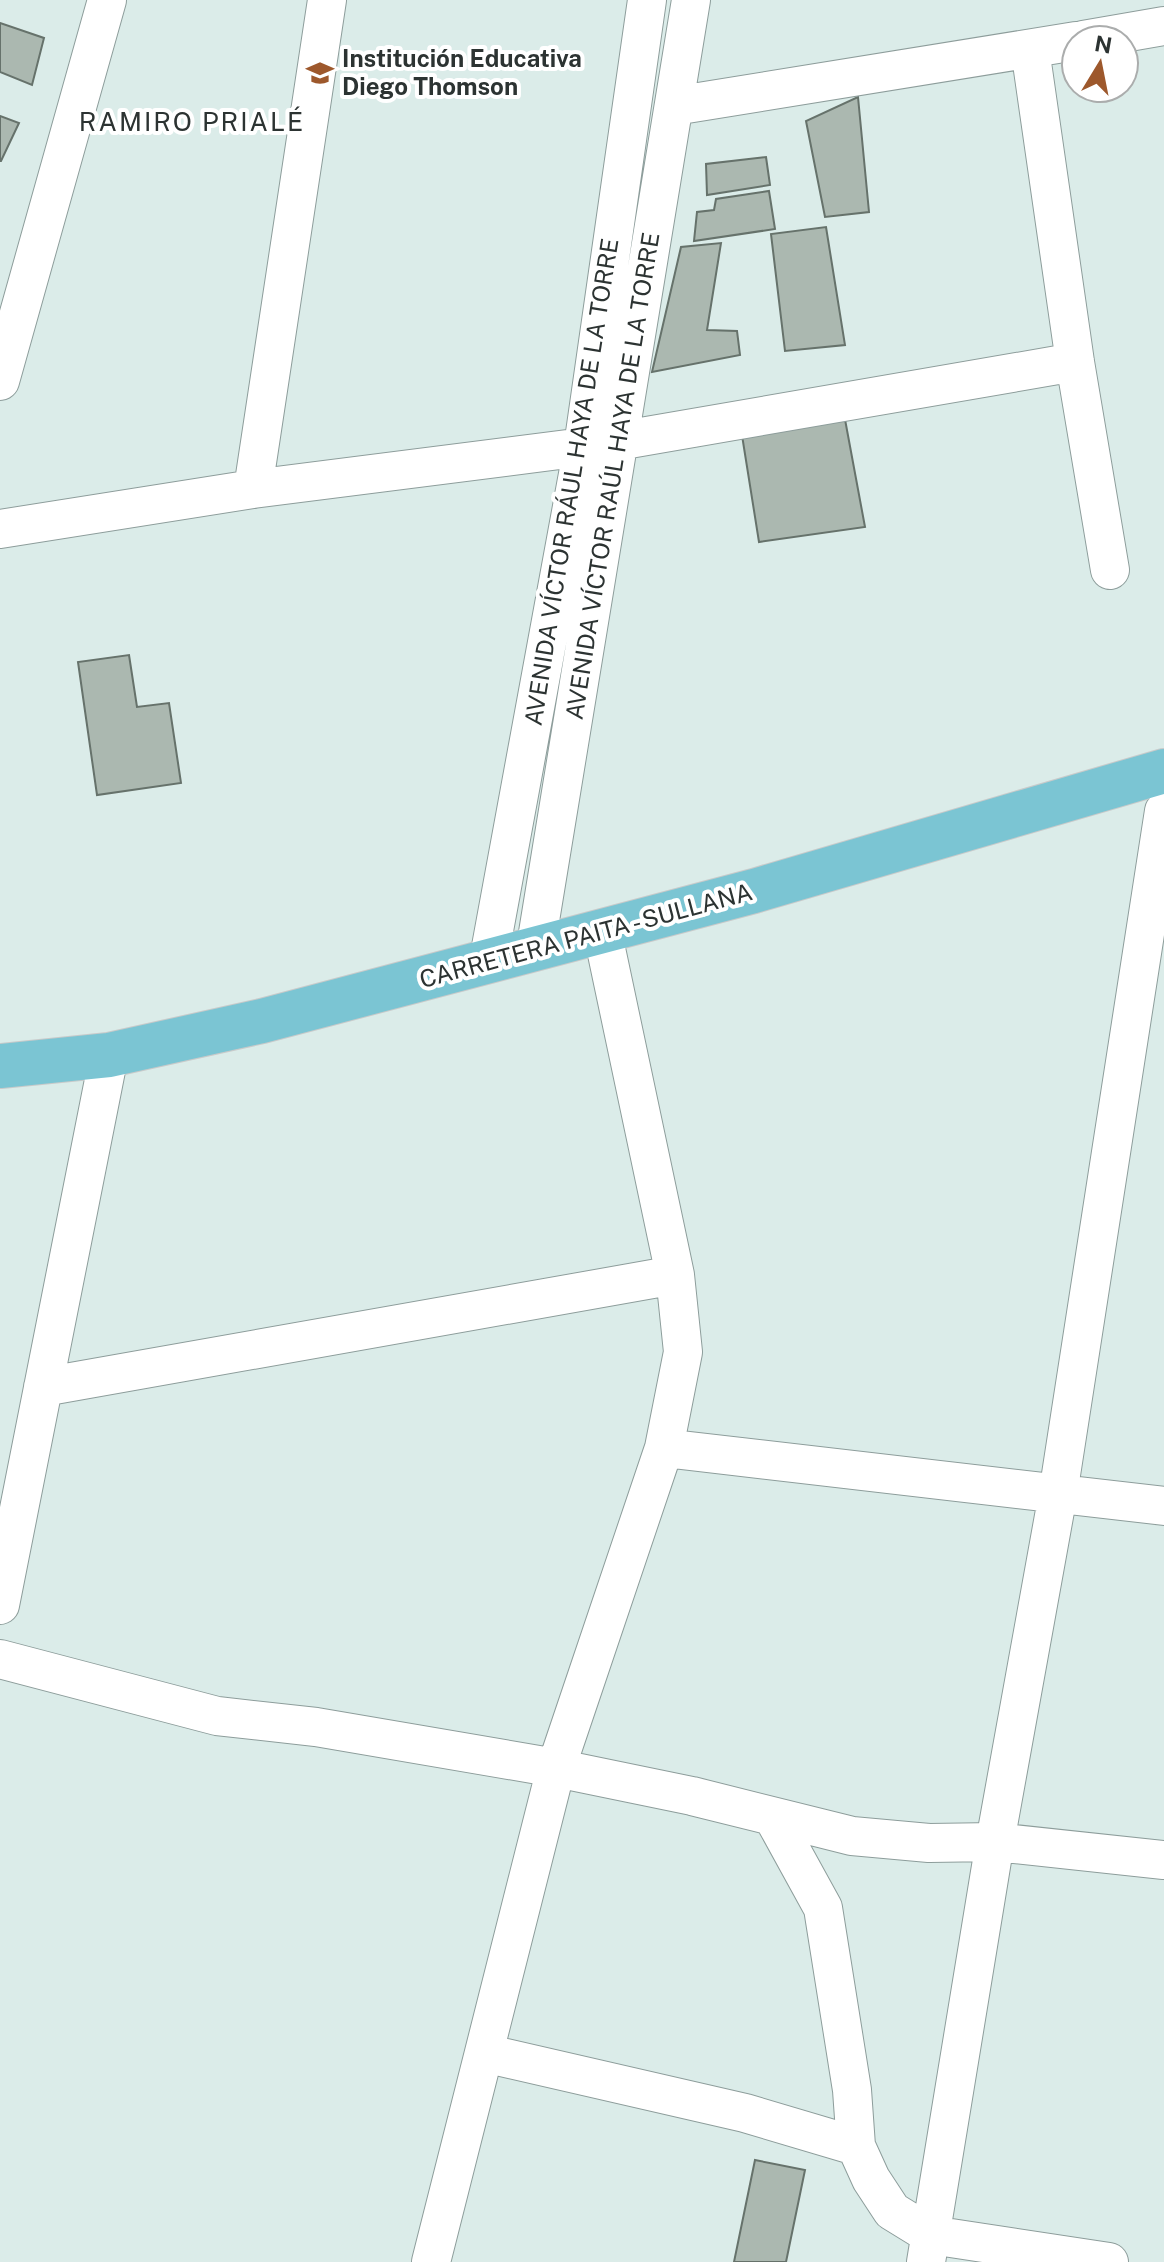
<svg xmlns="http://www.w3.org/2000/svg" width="1164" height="2262" font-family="'Public Sans',sans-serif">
<rect width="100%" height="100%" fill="#dbece9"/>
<path fill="#abb8b0" stroke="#66726b" stroke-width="2" d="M0 23 44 38 32 85 0 72Z
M858 97 869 212 825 217 806 121Z
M0 116 19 123 1 161H0Z
M766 157 770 185 707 195 706 164Z
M769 191 775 229 694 241 697 212 714 210 716 199Z
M826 227 845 345 785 351 771 234Z
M721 243 707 330 737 331 740 355 652 372 681 247Z
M844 414 865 527 759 542 741 429Z
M129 655 137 707 169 703 181 783 97 795 78 662Z
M755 2160 805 2170 786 2262H734Z"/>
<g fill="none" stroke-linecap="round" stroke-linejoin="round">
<g stroke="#8d9d9b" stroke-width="40">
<path id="minor" d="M1083 40 1164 26
M1030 49 1075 362 1110 570
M674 106 1076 41
M0 381 107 0
M253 489 327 0
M0 529 253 489 583 447 1075 362
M535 951 691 0
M488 963 583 447 647 0
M43 1387 675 1275
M664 1448 1164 1506
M0 1605 109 1055
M0 1659 217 1716 316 1727 556 1768 692 1796 852 1836 929 1843 995 1842 1164 1860
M774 1819 823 1908 852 2090 856 2146 871 2179 892 2211 931 2235 1109 2262
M484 2053 745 2113 856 2146
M431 2262 556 1768 664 1448 683 1352 675 1275 602 930
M926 2262 995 1842 1058 1494 1164 811"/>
</g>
<g stroke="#c8caca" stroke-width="46">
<path id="primary" d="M0 1066 109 1055 262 1021 754 891 1164 771"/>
</g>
<use href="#minor" stroke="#fff" stroke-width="38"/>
<use href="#primary" stroke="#7bc5d3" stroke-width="44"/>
</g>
<defs>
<g id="school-bare" transform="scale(2.16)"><path d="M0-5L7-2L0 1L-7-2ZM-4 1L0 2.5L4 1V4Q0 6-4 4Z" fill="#9d582c" stroke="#fff" stroke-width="2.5" paint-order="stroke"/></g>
</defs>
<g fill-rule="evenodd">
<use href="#school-bare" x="320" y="73"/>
</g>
<g text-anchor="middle" stroke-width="8" stroke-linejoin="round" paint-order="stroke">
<g font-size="24" font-weight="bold" fill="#2c3332" stroke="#fff" text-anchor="start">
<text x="342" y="67">Institución Educativa<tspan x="342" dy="28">Diego Thomson</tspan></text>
</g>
<g font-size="24" fill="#2c3332" stroke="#fff">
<text transform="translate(613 476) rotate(-81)" y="8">AVENIDA VÍCTOR RAÚL HAYA DE LA TORRE</text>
<text transform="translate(572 482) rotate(-81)" y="8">AVENIDA VÍCTOR RÁUL HAYA DE LA TORRE</text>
<text transform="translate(586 936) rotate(-15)" y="8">CARRETERA PAITA - SULLANA</text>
</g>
<g font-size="26" letter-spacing="2" fill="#2c3332" stroke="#fff">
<text x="192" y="131">RAMIRO PRIALÉ</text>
</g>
</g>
<g transform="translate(1100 64) rotate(10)"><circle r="38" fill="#ffffff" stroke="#abadad" stroke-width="2"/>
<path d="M0-6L14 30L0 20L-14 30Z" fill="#9d582c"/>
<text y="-12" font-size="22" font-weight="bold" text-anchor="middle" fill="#2c3332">N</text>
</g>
</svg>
